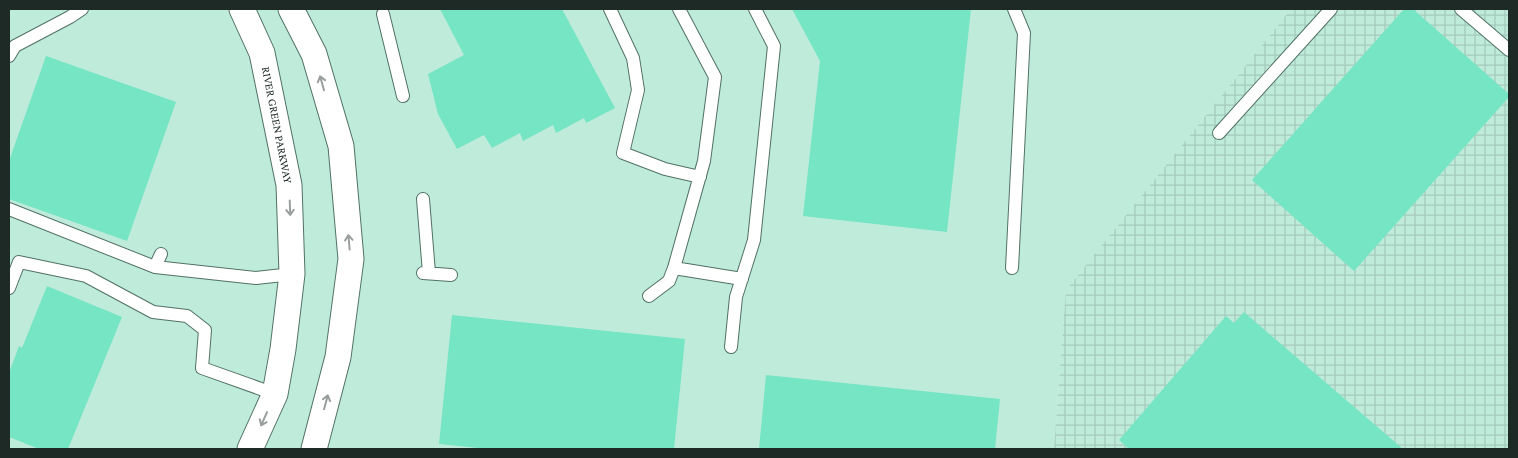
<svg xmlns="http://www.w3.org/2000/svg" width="1518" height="458" font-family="'Crimson Pro',serif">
<defs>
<pattern id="industrial-grid" width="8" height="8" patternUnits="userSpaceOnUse" patternTransform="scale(1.25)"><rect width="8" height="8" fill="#bfebdb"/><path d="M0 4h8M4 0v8" fill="none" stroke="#a4cabc"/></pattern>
</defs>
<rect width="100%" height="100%" fill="#d2f5e8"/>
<path fill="#bfebdb" d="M9 9H1291L1066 290 1054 449H9Z"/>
<path fill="url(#industrial-grid)" d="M1291 9H1509V449H1054L1066 290Z"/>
<path fill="#75e5c3" d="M440 9H562L615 108 586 123 584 118 556 133 553 125 523 141 520 133 492 148 484 135 457 149 438 114 428 74 464 55Z
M792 9H971L947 232 803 216 820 61Z
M1404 9H1413L1509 94V97L1354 271 1252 180Z
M46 56 176 102 127 241 9 199V161Z
M47 286 122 317 68 449H39L9 437V373L19 346 22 348Z
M1244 312 1403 449H1129L1119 440 1226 316 1234 323Z
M452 315 685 339 674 449H488L439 444Z
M766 375 1000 399 995 449H759Z"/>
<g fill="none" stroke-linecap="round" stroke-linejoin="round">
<g stroke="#517165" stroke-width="14">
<path id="lane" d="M610 9 633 58 638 90 623 153 665 169 700 177
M1461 9 1509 50
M383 14 403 96
M9 56 15 46 70 17 82 9
M1219 133 1331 9
M423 199 429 273
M9 209 155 267
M161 254 155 267 256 278 292 274
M674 268 704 161 715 77 679 9
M1012 268 1024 33 1014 9
M423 273 451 275
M9 288 19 262 86 276 153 312 187 316 205 330 202 368 275 394
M649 296 669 281 674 268 742 279
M731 347 736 297 754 240 774 46 755 9"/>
</g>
<g stroke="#517165" stroke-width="27">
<path id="street" d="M242 9 262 53 289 185 292 274 283 349 275 394 250 449
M291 9 314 54 341 146 351 259 338 357 314 449"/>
</g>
<use href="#lane" stroke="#fff" stroke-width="12"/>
<use href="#street" stroke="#fff" stroke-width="25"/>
</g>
<defs><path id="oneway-shaft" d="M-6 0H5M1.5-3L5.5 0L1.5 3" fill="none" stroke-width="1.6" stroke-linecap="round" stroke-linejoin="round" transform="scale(1.25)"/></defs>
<g stroke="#999f9d">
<use href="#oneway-shaft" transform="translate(322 83) rotate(-106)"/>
<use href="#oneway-shaft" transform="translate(290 208) rotate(88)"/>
<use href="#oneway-shaft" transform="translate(349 242) rotate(-95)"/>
<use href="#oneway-shaft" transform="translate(326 402) rotate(-75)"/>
<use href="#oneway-shaft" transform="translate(264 419) rotate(114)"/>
</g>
<g text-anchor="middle" stroke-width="4" stroke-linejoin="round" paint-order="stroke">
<g font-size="12" fill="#1d2a25" stroke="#fff">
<text transform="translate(277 125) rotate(79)" y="4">RIVER GREEN PARKWAY</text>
</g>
</g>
<rect width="1518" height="458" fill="none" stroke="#1d2a25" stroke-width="20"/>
</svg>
